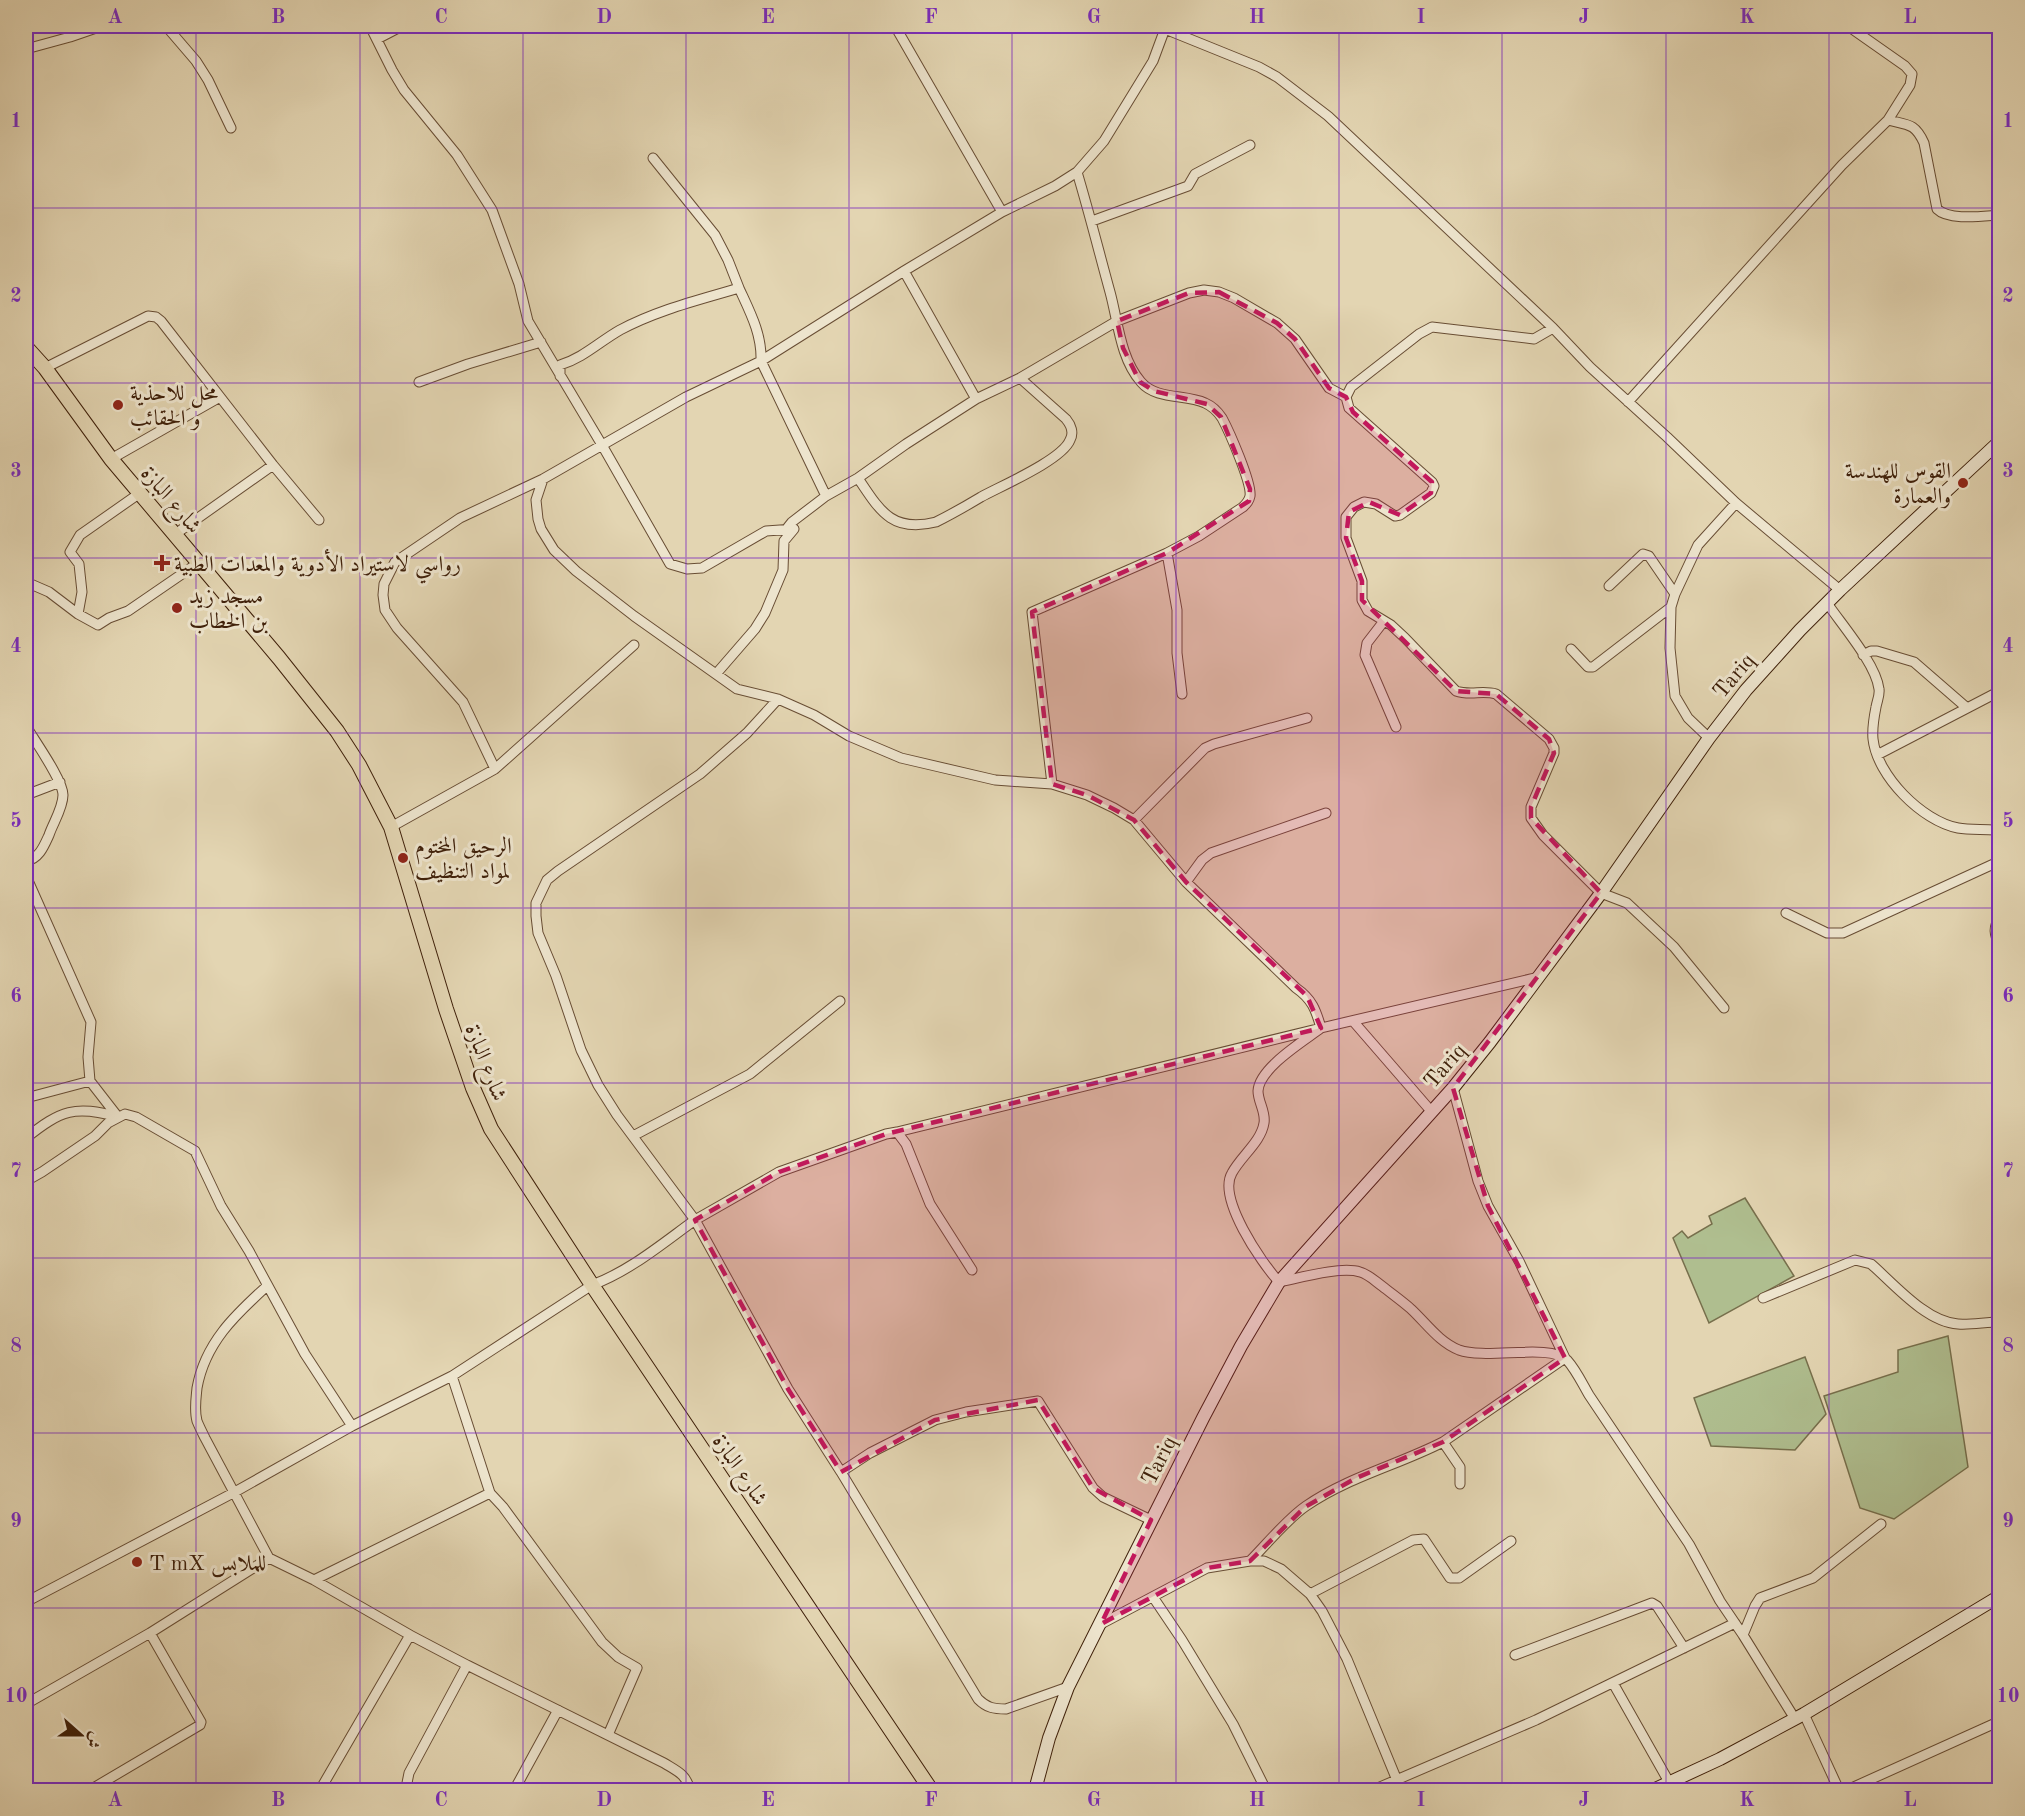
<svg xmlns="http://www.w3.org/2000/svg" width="2025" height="1816" font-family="'Old Standard TT',Amiri,serif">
<rect width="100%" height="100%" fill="#e3d5b2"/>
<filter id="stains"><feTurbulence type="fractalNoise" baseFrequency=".00333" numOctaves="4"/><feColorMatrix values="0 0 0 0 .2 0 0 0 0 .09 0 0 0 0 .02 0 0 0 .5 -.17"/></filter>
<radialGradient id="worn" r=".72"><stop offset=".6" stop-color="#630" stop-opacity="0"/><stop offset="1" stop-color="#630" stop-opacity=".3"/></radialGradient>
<path fill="#afbe8f" stroke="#776f4c" stroke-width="1.5" d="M1745 1198 1794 1276 1709 1323 1673 1238 1682 1231 1688 1238 1712 1224 1709 1216Z
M1948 1336 1968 1467 1894 1519 1860 1508 1824 1396 1898 1372V1350Z
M1805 1357 1826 1414 1795 1450 1711 1446 1694 1398Z"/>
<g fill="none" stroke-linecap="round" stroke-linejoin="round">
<g stroke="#684d34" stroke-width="11">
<path id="street" d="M166 26 196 61 208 80 231 128
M370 26 392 70 404 90 457 155 492 210 519 284 528 321 602 445 670 564 687 569 702 568 766 531 794 529
M895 26 1002 212 1055 186 1077 172 1104 141 1153 61 1166 26
M1138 26 1165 29 1259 67 1277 77 1328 116 1553 328 1590 367 1667 437 1736 503 1840 590
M1848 26 1905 66 1912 74 1910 85 1888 120
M377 39 402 26
M26 49 70 37 102 26
M653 158 715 235 728 260 739 288
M1092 221 1188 186 1195 174 1250 145
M904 271 976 399
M1553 328 1534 339 1432 327 1419 334 1351 387 1346 397 1349 408 1432 482 1434 486 1431 493 1400 515 1395 516 1376 504 1364 502 1354 507 1346 517V538L1362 581V600L1368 611 1391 625 1405 638 1456 691C1470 696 1482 690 1496 694L1549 739 1554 748V753L1531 807V818L1543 835 1601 893 1627 903 1674 947 1724 1008
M45 368 148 316 156 317 161 321 273 465 319 520
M419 382 468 364 541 342
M1628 402 1842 165 1888 120C1908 125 1915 123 1924 143L1937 209C1949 221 1983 216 2000 215
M111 459 220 397
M858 478C880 511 892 533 936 522 952 514 966 506 981 497 1001 486 1062 460 1070 440 1074 433 1071 425 1066 419L1020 378
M543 479 536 500 538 519 541 529 554 550 576 571 634 616 737 689 778 699 814 715 849 736 901 758 995 780 1052 784 1087 795 1114 808 1134 820 1186 882 1296 988C1312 999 1316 1010 1321 1028 1304 1041 1259 1068 1258 1091 1258 1102 1266 1112 1264 1123 1261 1142 1241 1156 1232 1173 1217 1198 1261 1262 1279 1282 1299 1278 1341 1266 1360 1272 1368 1274 1375 1281 1382 1286 1392 1294 1402 1301 1411 1309 1427 1324 1439 1342 1459 1350 1487 1360 1549 1343 1567 1360 1576 1370 1582 1383 1589 1395L1689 1544 1720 1601 1743 1635 1795 1719
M826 496 761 361 904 271 1002 212
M174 535 273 465
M1167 553 1177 610V653L1182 694
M26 582 49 592 78 614 98 625 109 618 128 611 198 563
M1609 586 1643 554 1649 556 1675 594
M1827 603C1842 625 1876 664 1879 689 1880 695 1877 701 1876 707 1874 717 1872 729 1873 739 1877 776 1922 821 1958 828 1969 830 1983 829 1995 830L2000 832
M78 614 82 592 79 564 70 552 80 535 140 493
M1384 621 1367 643 1365 655 1396 727
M1571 649 1588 667H1593L1671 607
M1863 655 1871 651H1877L1914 662 1967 708
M716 674 755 629 765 613 783 570 784 541 794 529 788 527 792 522 826 496 858 478 906 444 976 399 1020 378 1117 321 1189 293 1204 290 1219 292 1234 298 1277 323 1295 339 1329 388 1346 397
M26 726C34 740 63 780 63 795 63 808 53 823 49 835 44 846 39 859 26 861
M1709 738 1688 718 1675 696 1670 648 1671 607 1675 594 1698 545 1736 503
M1877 755 2000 691
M495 769 463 702 397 628 385 610 383 595 384 584 395 562 460 518 543 479 686 397 761 361C762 334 750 312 739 288 699 300 657 310 620 330 599 342 583 358 560 365V376
M1052 784 1032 612 1167 553 1199 536 1243 507C1247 503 1249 501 1250 496 1252 483 1229 431 1222 418 1218 412 1212 406 1205 403 1186 394 1156 400 1141 382 1120 358 1118 321 1110 292 1099 252 1089 212 1077 172
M26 795 60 782
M1134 820 1205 748 1214 744 1307 718
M391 827 495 769 634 645
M26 876 91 1022 88 1057 90 1081 118 1117
M1186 882 1202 860 1211 853 1326 813
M1786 913 1827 933H1843L2000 861
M2000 917C1993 927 1994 935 2000 945
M1353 1021 1431 1111
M26 1098 90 1081
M897 1132 1321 1028 1539 977
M633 1136 750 1074 840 1001
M26 1138C61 1110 75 1105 118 1117
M26 1181 42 1172 95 1136 108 1123 125 1114 136 1117 195 1151 221 1206 249 1251 305 1354 352 1426
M972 1270 930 1204 906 1144 897 1132 886 1134 779 1172 695 1220 788 1389 841 1472 978 1699C987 1708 994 1709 1006 1709L1068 1687
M267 1286C235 1315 205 1343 197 1388 196 1399 194 1410 197 1421 199 1426 202 1432 205 1438L269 1558 314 1580 410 1635 467 1665 664 1763C677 1771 686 1774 690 1790
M1763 1298 1855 1260 1871 1264C1894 1284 1926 1322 1958 1324 1971 1325 1986 1322 2000 1322
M452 1376 490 1493 503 1507 602 1642 618 1657 637 1668 608 1735
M1443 1442 1565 1358 1519 1261 1488 1206 1478 1181 1453 1088
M841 1472 870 1453 935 1420 966 1412 1038 1401 1093 1488 1103 1497 1151 1520
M1250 1561C1266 1545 1288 1518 1306 1506 1348 1477 1398 1465 1443 1442L1460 1467V1484
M314 1580 490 1493
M1310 1594 1413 1540 1424 1539 1450 1578H1459L1511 1541
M1153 1597 1182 1640 1233 1724 1266 1790
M26 1602 233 1493 352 1426 452 1376 592 1285C630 1271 663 1243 695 1220L617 1115 598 1085 581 1050 556 976 538 933 536 916V903L547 880 558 871 700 774 747 733 778 699
M1101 1624 1207 1568 1250 1561H1264L1281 1569 1310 1594 1322 1611 1347 1659 1401 1790
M1743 1635 1755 1606 1760 1598 1813 1578 1881 1524
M1515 1655 1652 1603 1657 1606 1684 1648
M1613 1683 1669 1782
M26 1704 150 1633 269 1558
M1804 1714 1839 1790
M90 1790 200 1725 201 1722 150 1633
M320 1790 410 1635
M409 1790 407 1783 409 1773 467 1665
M512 1790 517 1785 558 1710
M1373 1790 1536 1720 1735 1623
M1847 1790 2000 1721"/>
</g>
<g stroke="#3f200a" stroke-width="14">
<path id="secondary" d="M1035 1790 1049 1738 1068 1687 1203 1418 1241 1346 1279 1282 1453 1088 1490 1042 1601 893 1709 738 1746 690 1800 630 1840 590 2000 441
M1653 1790 1720 1759 1804 1714 2000 1596"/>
</g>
<g stroke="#3f200a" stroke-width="16">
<path id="primary" d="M26 347 45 368 111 459 279 658 337 731 359 765 391 827 446 1009 473 1088 491 1129 592 1285 931 1790"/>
</g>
<use href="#street" stroke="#ede4cd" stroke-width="9"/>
<use href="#secondary" stroke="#ede4cd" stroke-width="12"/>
<use href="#primary" stroke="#e3d5b2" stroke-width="14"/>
</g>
<path fill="#c2185b" fill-opacity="0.2" stroke="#c2185b" stroke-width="4.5" stroke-dasharray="12 8" stroke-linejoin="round" d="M1219 292 1277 323 1295 339 1329 388 1346 397 1353 412 1432 482 1431 493 1400 515 1369 502 1349 512 1346 538 1362 581V600L1456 691 1496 694 1549 739 1554 753 1531 807V818L1601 893 1453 1088 1488 1206 1565 1358 1443 1442 1356 1478 1305 1507 1250 1561 1207 1568 1101 1624 1151 1520 1093 1488 1038 1400 935 1420 841 1472 788 1389 695 1220 779 1172 886 1134 1321 1028 1307 996 1186 882 1134 820 1087 795 1052 784 1032 612 1167 553 1249 501 1250 489 1221 417 1207 404 1154 391 1140 382 1123 348 1117 321 1189 293Z"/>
<path fill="none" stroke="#7b2cbf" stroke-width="1.5" stroke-opacity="0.55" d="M196 26V1790M360 26V1790M523 26V1790M686 26V1790M849 26V1790M1012 26V1790M1176 26V1790M1339 26V1790M1502 26V1790M1666 26V1790M1829 26V1790M26 208H2000M26 383H2000M26 558H2000M26 733H2000M26 908H2000M26 1083H2000M26 1258H2000M26 1433H2000M26 1608H2000"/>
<g fill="#8f2418" stroke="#ede4cd" stroke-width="2">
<circle cx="118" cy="405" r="6"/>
<circle cx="1963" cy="483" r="6"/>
<path d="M159 554h6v6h6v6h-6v6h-6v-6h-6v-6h6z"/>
<circle cx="177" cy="608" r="6"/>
<circle cx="403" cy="858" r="6"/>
<circle cx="137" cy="1562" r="6"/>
</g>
<g text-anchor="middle" stroke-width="6" stroke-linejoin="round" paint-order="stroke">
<g font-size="22" fill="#3f200a" stroke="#ede4cd" text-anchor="start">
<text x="130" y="400">محل للاحذية<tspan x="130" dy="25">و الحقائب</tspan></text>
<text x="1951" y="478" text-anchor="end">القوس للهندسة<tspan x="1951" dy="25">والعمارة</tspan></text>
<text x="174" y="571">رواسي لاستيراد الأدوية والمعدات الطبية</text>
<text x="189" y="603">مسجد زيد<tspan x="189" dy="25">بن الخطاب</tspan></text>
<text x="415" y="853">الرحيق المختوم<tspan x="415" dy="25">لمواد التنظيف</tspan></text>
<text x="149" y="1570">T mX للملابس</text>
</g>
<g font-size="22" fill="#3f200a" stroke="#ede4cd">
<text transform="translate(172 499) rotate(50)" y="8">شارع البازة</text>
<text transform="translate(1733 675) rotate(-50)" y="8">Tariq</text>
<text transform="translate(487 1062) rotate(69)" y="8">شارع البازة</text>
<text transform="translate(1444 1065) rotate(-49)" y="8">Tariq</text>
<text transform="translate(1158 1460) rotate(-63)" y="8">Tariq</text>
<text transform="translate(741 1469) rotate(56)" y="8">شارع البازة</text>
</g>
</g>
<rect width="2025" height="1816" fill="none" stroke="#e3d5b2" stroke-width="66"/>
<g transform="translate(81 1735) rotate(111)" stroke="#ede4cd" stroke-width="4.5" paint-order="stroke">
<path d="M0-4.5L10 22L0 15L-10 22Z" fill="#3f200a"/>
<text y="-9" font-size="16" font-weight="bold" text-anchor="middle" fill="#3f200a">ش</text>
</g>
<rect x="33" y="33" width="1959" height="1750" fill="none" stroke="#7b2cbf" stroke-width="2"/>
<g font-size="20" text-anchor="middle" font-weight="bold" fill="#7b2cbf">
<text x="115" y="23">A</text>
<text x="278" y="23">B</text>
<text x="441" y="23">C</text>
<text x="604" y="23">D</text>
<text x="768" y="23">E</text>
<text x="931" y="23">F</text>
<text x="1094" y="23">G</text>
<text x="1257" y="23">H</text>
<text x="1421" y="23">I</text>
<text x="1584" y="23">J</text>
<text x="1747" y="23">K</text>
<text x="1910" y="23">L</text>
<text x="16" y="127">1</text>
<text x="2008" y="127">1</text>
<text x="16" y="302">2</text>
<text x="2008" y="302">2</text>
<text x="16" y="477">3</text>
<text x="2008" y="477">3</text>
<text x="16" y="652">4</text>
<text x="2008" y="652">4</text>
<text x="16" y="827">5</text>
<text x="2008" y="827">5</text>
<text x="16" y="1002">6</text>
<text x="2008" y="1002">6</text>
<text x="16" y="1177">7</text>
<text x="2008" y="1177">7</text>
<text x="16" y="1352">8</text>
<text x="2008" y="1352">8</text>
<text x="16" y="1527">9</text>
<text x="2008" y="1527">9</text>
<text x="16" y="1702">10</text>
<text x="2008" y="1702">10</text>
<text x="115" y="1806">A</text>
<text x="278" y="1806">B</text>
<text x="441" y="1806">C</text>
<text x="604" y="1806">D</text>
<text x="768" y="1806">E</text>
<text x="931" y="1806">F</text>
<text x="1094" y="1806">G</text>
<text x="1257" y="1806">H</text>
<text x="1421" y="1806">I</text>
<text x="1584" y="1806">J</text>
<text x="1747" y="1806">K</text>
<text x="1910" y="1806">L</text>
</g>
<rect width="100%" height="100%" filter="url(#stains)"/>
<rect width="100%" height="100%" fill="url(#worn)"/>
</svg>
